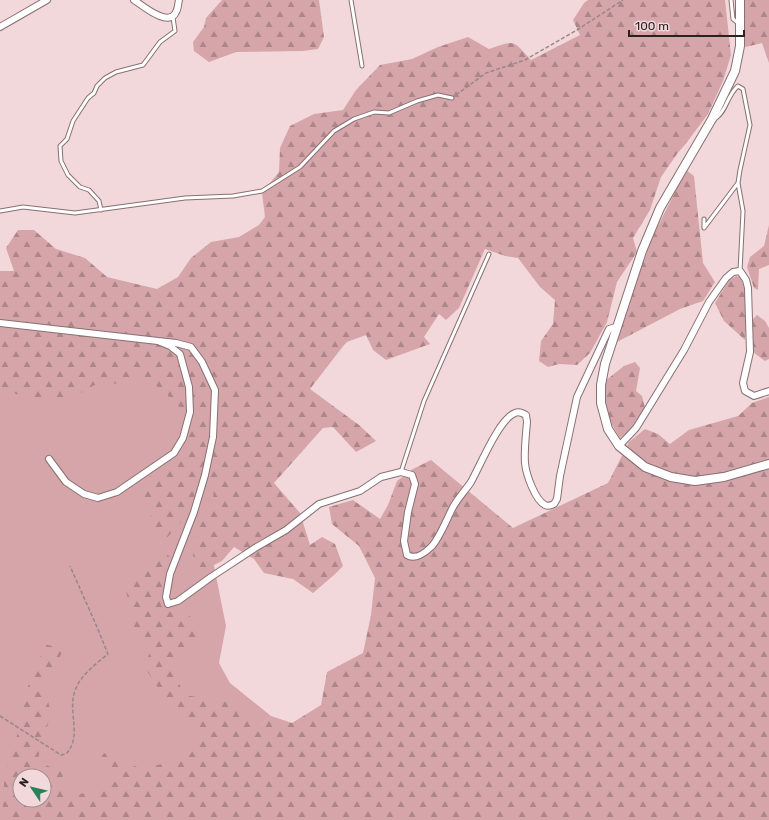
<svg xmlns="http://www.w3.org/2000/svg" width="769" height="820" font-family="Rubik,sans-serif">
<defs>
<pattern id="forest-firs" width="22" height="20" patternUnits="userSpaceOnUse"><rect width="22" height="20" fill="#d5a5aa"/><path d="M5 1l3.5 6h-7zM16 11l3.5 6h-7z" fill="#ad868a"/></pattern>
</defs>
<rect width="100%" height="100%" fill="#f2d8da"/>
<path fill="#d5a5aa" fill-rule="evenodd" d="M0 290 236 345 213 561 226 626 219 663 230 683 271 716 197 785 0 820ZM20 776H44V800H20Z"/>
<path fill="url(#forest-firs)" fill-rule="evenodd" d="M222 0H319L324 37 318 49 303 51 236 52 209 62 194 51 193 42 204 27 206 18Z
M588 0H725L731 55 723 81 708 114 687 142 677 154 661 177 650 210 633 238 637 252 617 282 607 322 590 353 577 365 559 364 548 367 539 361 541 341 553 324 555 300 540 287 518 258 505 256 485 249 459 308 446 320 439 314 424 337 430 344 386 360 373 350 366 335 347 342 344 345 310 389 359 425 376 441 356 452 333 427 323 428 274 483 300 513 310 545 322 537 335 544 343 566 334 575 313 593 293 579 264 573 254 559 234 547 222 561 204 570 194 564 192 542 213 500 214 485 164 541 147 529 153 507 139 493 152 474 168 467 185 446 199 412 177 406 163 390 145 379 123 386 103 380 69 400 56 403 3 391H0V271H14L6 248 18 230H34L56 249 85 258 107 277 157 289 178 277 191 258 211 242 239 237 259 225 265 217 262 193 279 172 280 148 290 126 314 114 343 110 356 90 380 65 412 59 438 47 468 37 489 49C516 40 512 39 531 60L580 35 573 20 584 3Z
M737 0H769V63L762 43 746 47 741 43Z
M686 170 694 176 703 263 715 282 703 301 680 309 617 342 630 299 652 238Z
M769 225V265L759 269 758 290 754 288 747 267 750 257 764 246Z
M736 276 740 277C749 295 746 320 745 340L724 321 715 303 729 280Z
M757 315 765 321 769 328V359L765 361 753 352V319Z
M635 362 640 368 636 391 642 396 645 408 636 425 620 438C607 418 604 405 605 381L624 366Z
M769 397V820H0V806L3 807 4 783 10 756 24 715 23 694 35 675 44 644 64 649 44 686 51 713 37 762 62 771 66 798 98 789 117 781 96 765 104 753 142 769 188 757 199 743 190 723 179 716 165 699 144 666 154 643 135 630 126 591 136 570 164 552 169 556 160 596 161 606 185 613 198 622 197 640 172 670 185 695 237 704 260 726 271 716 292 723 321 705 327 672 363 653 371 615 375 578 359 546 332 524 329 507 353 500 380 519 388 505 397 481 413 469 431 460 513 528 608 483 629 442 645 429 658 434 670 444 689 430 738 416 752 403ZM20 776H44V800H20Z"/>
<g fill="none" stroke-linecap="round" stroke-linejoin="round">
<g stroke="#877072" stroke-width="5">
<path id="service" d="M351 0 362 66
M731 0 733 19 738 23
M715 119C727 111 727 95 738 86L743 89 750 125 740 170 738 183 743 211 740 271
M101 210 99 201 89 190 80 187 68 175 61 161 60 146 67 139 73 121 88 98 94 93 97 86 105 78 116 72 143 65 160 42 175 31 173 17
M0 211 23 207 75 213 185 198 233 196 262 191 300 167 334 131 354 119 374 112 389 113 417 101 438 95 452 98
M704 219V228L738 183
M401 472 424 401 489 254"/>
</g>
<g stroke="#877072" stroke-width="8">
<path id="minor" d="M134 0C143 6 169 28 176 12 178 9 178 4 179 0
M0 27 47 0
M0 323 158 341 170 346 180 354 189 387 190 412 183 438 174 453 117 492 98 498 84 494 66 482 49 459
M158 341 176 343 191 347 202 362 215 390 213 437 205 475 194 512 170 574 166 597 168 604 178 601 211 577 255 548 286 530 319 504 360 491 381 477 401 472 412 475 415 484 408 512 404 541 407 555C415 560 425 553 431 547 438 541 447 519 452 509 457 499 465 491 471 482 480 466 499 419 515 413 519 411 522 413 526 415L527 422C526 435 524 450 525 463 526 474 535 500 545 505 548 507 551 505 554 504L557 499 560 476 577 397 609 329 616 327
M619 446 636 428 684 350 709 302 726 278 733 272 740 271 746 280 748 288 750 352 743 383 745 391 754 396 769 391"/>
</g>
<g stroke="#877072" stroke-width="10">
<path id="tertiary" d="M740 0V46L735 71 712 119 660 208 642 251 605 364 601 385V403L608 429 619 446 645 467 671 477 695 481 724 477 769 464"/>
</g>
<path stroke="#998788" stroke-width="1.5" stroke-dasharray="4 2" stroke-linecap="butt" d="M456 95 486 73 525 60 577 30 623 0
M0 716 61 755 66 754C83 736 67 712 75 691 80 675 96 664 108 654L97 627 70 566"/>
<use href="#service" stroke="#fff" stroke-width="3"/>
<use href="#minor" stroke="#fff" stroke-width="6"/>
<use href="#tertiary" stroke="#fff" stroke-width="8"/>
</g>
<g transform="translate(32 788) rotate(305)"><circle r="19" fill="#f2d8da" stroke="#a28f90"/>
<path d="M0-3L7 15L0 10L-7 15Z" fill="#288258"/>
<text y="-6" font-size="11" font-weight="bold" text-anchor="middle" fill="#2a2121">N</text>
</g>
<path d="M629 30v6h115v-6" fill="none" stroke="#2a2121" stroke-width="2"/>
<text x="635" y="30" font-size="12" fill="#2a2121" stroke="#f2d8da" stroke-width="3" paint-order="stroke">100 m</text>
</svg>
